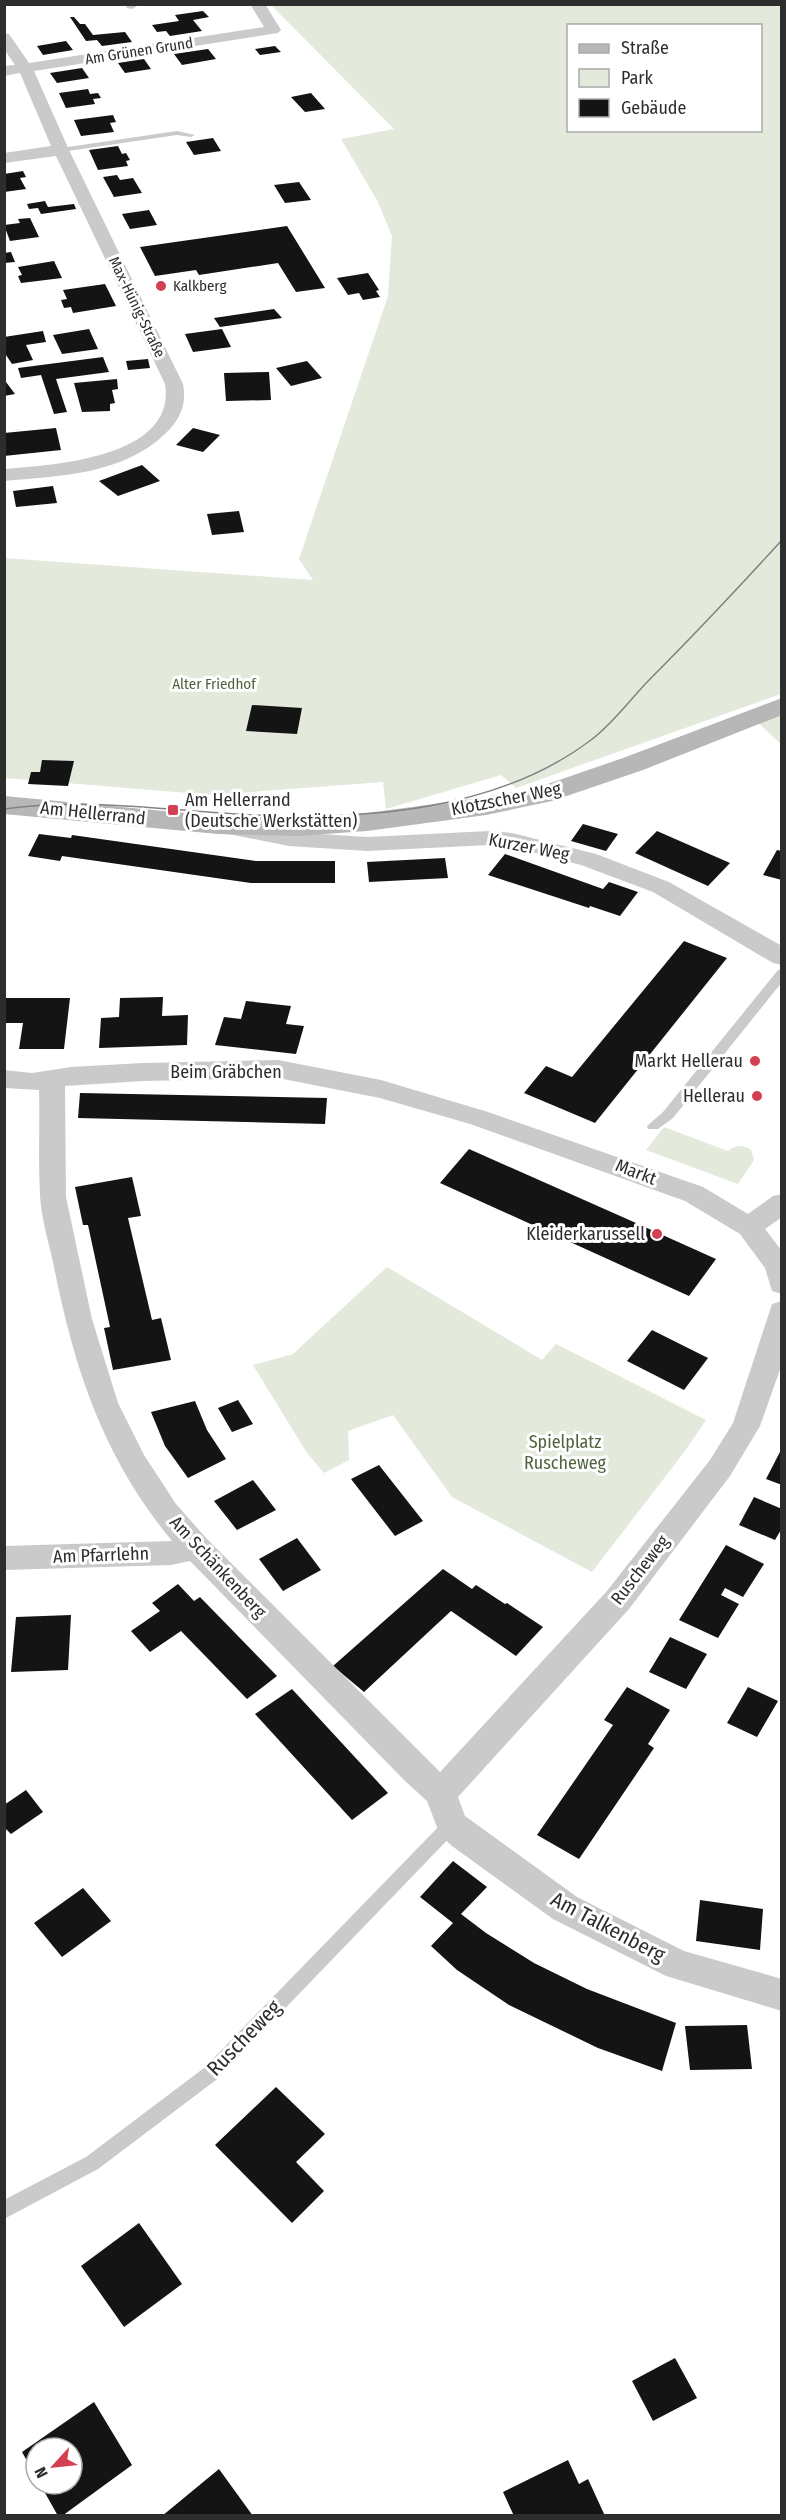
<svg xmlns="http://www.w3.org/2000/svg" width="786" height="2520" font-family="'Fira Sans Condensed',sans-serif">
<rect width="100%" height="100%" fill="#fff"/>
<path fill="#e3e9db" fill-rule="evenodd" d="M271 5H781V694L516 788 501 775 386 809 383 782 213 795 5 778 4 558 313 580 299 559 388 296 392 236 378 202 341 139 394 129ZM568 26H760V130H568Z
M781 710V744L755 720Z
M664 1127 728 1151C736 1144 743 1145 751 1150L754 1160 738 1184 646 1150Z
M387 1267 542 1360 556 1344 706 1420 685 1451 592 1572 452 1497 393 1415 348 1431 349 1460 324 1473 307 1453 253 1365 293 1354Z"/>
<path fill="#141414" d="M203 11 209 17 193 20 202 31 170 36 166 31 157 32 152 25 179 21 175 15Z
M70 17H74L80 24H85L93 35 125 32 132 42 102 46 97 40 86 41Z
M66 41 73 50 43 55 37 46Z
M275 46 281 52 260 55 255 49Z
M208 49 216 59 182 65 174 54Z
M144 59 151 69 125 73 118 63Z
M82 68 89 78 57 83 50 73Z
M88 89 90 94 98 93 101 98 93 99 95 104 66 108 59 93Z
M311 93 325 109 305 112 291 97Z
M113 115 116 122 110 123 114 132 81 136 74 120Z
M213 138 221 151 194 155 186 142Z
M118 146 122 154 126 153 130 160 126 161 128 166 98 170 89 150Z
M23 171 26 177 20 178 26 189 4 192V174Z
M117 175 120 180 133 178 142 193 114 197 103 177Z
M299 182 311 200 285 203 274 185Z
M45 201 48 207 74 204 76 209 41 214 38 208 29 209 27 204Z
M149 210 157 225 130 229 122 214Z
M30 218 39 237 10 241 4 225 20 223 18 219Z
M287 226 325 288 296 292 278 263 199 275 196 270 155 276 140 247Z
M11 252 15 262 4 263V253Z
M54 261 62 278 21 283 18 276 22 275 18 267Z
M368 273 379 290 376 291 380 297 363 300 359 293 348 295 337 278Z
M105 284 116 306 73 313 71 307 64 308 61 300 67 299 63 290Z
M274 309 282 318 220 327 214 318Z
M89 329 98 349 62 354 53 335Z
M222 329 231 347 193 352 185 334Z
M43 331 46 342 26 345 33 360 12 364 4 352V337Z
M103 357 109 372 56 379 67 412 54 414 41 375 21 378 18 368Z
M148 359 150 368 128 370 126 361Z
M307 361 322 378 291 386 276 368Z
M269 372 271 400 226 401 224 373Z
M117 379 118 389 112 390 115 403 110 404V411L82 412 74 383Z
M4 382H6L15 394 4 396Z
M56 428 61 450 4 456V433Z
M193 428 220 435 203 452 176 445Z
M142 465 160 481 118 496 99 481Z
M53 486 57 503 16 507 13 491Z
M239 511 244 532 212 535 207 514Z
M252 705 302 708 297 734 246 731Z
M42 760 74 761 68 786 28 784 31 772H40Z
M583 824 618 834 606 851 571 841Z
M657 831 730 863 708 886 635 853Z
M39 834 71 838 72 835 256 861H335V883H251L62 856 60 861 28 856Z
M777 850 782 851V880L763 875Z
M505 854 603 889 609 882 638 892 620 916 590 906 589 908 488 875Z
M445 858 448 878 369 882 367 862Z
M684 941 727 958 595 1123 524 1093 546 1066 572 1077Z
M163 997 162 1016 188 1015 187 1045 99 1048 101 1018 119 1017 120 998Z
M4 998H70L64 1049H19L23 1023H4Z
M246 1001 291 1006 286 1024 304 1026 296 1054 215 1045 224 1017 241 1019Z
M80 1093 327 1098 325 1124 78 1118Z
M469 1149 627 1219 716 1259 689 1296 440 1183Z
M132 1177 141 1216 128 1218 152 1320 161 1318 171 1360 113 1370 104 1328 110 1327 88 1225H83L75 1187Z
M652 1330 708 1358 684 1390 627 1361Z
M238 1400 253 1424 232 1432 218 1408Z
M195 1401 207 1430 226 1459 188 1478 165 1446 151 1412Z
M782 1448V1485L766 1479Z
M379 1465 423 1521 395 1536 351 1479Z
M253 1480 276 1510 237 1530 214 1501Z
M754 1497 782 1509V1528L775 1540 739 1525Z
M297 1538 321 1570 283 1591 259 1559Z
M726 1545 764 1564 743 1597 725 1588 721 1595 739 1604 718 1638 679 1620Z
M443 1569 472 1589 476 1585 505 1604 507 1603 543 1627 516 1656 451 1611 364 1692 333 1666Z
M178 1584 194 1601 200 1597 277 1676 247 1699 181 1631 150 1652 131 1631 160 1611 152 1603Z
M71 1615 68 1670 11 1672 16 1617Z
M670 1637 707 1654 686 1689 649 1672Z
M627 1687 670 1710 648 1744 654 1748 579 1859 537 1835 613 1725 604 1720Z
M748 1687 778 1701 757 1737 727 1723Z
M292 1689 388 1793 352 1820 255 1714Z
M26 1790 43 1812 11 1834 4 1827V1805Z
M453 1861 487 1887 461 1914 486 1933 534 1963 587 1989 676 2023 662 2071 598 2048 509 2005 457 1970 431 1946 453 1923 420 1897Z
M83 1888 111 1921 62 1957 34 1923Z
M700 1900 763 1909 760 1950 696 1941Z
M747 2025 752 2069 690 2070 685 2026Z
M276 2087 325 2134 296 2162 324 2191 292 2223 215 2145Z
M139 2223 182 2284 124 2327 81 2266Z
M675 2358 697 2398 653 2421 632 2381Z
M94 2402 132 2465 62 2516H58L40 2484H72V2448H36V2477L22 2452Z
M568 2460 579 2484 588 2479 605 2516H514L503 2492Z
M219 2469 253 2516H162Z"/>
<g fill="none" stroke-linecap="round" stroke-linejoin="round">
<path fill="#cacaca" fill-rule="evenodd" d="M177 131 195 135 191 137 177 135 61 152 57 150 61 148Z
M782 969V982L673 1118 658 1129H648L647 1126 663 1112 778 970Z
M451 1818 457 1820 459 1825 457 1830 216 2080 98 2169 4 2219V2200L86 2157 204 2068 445 1820Z"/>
<path fill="#cacaca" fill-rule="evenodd" d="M125 4H139V5L132 9 127 8Z
M250 4H265L281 30 278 33 34 71 69 150 183 384C187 405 180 419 166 433 123 475 59 476 4 481V469C53 465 177 458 165 384L56 156 4 163V153L51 146 20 73 4 76V66L15 65 4 49V33L9 34 29 63 264 27Z
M236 822 289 832 367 837 490 831 512 833 596 854 669 882 782 946V965L773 963 653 892 581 865 512 847 490 845 367 851 289 846 228 834 225 829 228 824Z
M278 1060 381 1080 488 1112 703 1187 748 1214 773 1196 782 1194V1217L765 1229 782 1251V1294L772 1291 765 1268 740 1234 685 1201 470 1124 380 1098 278 1078 143 1081 65 1086 66 1197 92 1319 118 1403 144 1455 176 1504 207 1539 440 1772 607 1591 710 1460 733 1423 772 1304 782 1301V1364L760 1426 730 1476 629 1609 458 1797 465 1816 577 1897 684 1951 782 1979V2011L666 1976 553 1919 452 1846 440 1835 427 1801 405 1781 190 1561 171 1565 4 1570V1546L172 1541C102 1456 74 1368 53 1262 48 1240 41 1217 40 1195 38 1160 40 1125 39 1090L4 1088V1070L32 1073 71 1067 143 1063Z"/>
<path fill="#b7b7b7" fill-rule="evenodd" d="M782 698V715L643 770 552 801 486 815 367 831 297 836 218 834 4 814V796L218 816 297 818 367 813 486 797 536 788 623 758Z"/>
<path stroke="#828282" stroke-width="1.5" d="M4 809C88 797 169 811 252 815 366 820 497 811 591 740 614 723 631 698 651 678 696 633 739 587 782 540"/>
</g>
<g fill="#d24052" stroke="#fff" stroke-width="2">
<circle cx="161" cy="286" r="6"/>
<rect x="167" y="804" width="12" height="12" rx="3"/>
<circle cx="755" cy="1061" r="6"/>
<circle cx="757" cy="1096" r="6"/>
<circle cx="657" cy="1234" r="6"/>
</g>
<g text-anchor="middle" stroke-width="6" stroke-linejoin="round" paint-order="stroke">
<g font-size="15" fill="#2d2d2d" stroke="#fff">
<text transform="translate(139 51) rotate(-9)" y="5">Am Grünen Grund</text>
<text transform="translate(137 307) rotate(64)" y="5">Max-Hünig-Straße</text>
</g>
<g font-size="15" fill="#2d2d2d" stroke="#fff" text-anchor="start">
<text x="173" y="291">Kalkberg</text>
</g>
<g font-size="15" fill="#51633f" stroke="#fff">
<text x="214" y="689">Alter Friedhof</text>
</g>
<g font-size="18" fill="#2d2d2d" stroke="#fff">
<text transform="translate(506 799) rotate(-11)" y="6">Klotzscher Weg</text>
<text transform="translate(93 813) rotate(6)" y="6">Am Hellerrand</text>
<text transform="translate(529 847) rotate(11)" y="6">Kurzer Weg</text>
<text x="226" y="1078">Beim Gräbchen</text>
<text transform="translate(636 1172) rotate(21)" y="6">Markt</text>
<text transform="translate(101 1555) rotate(-2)" y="6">Am Pfarrlehn</text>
<text transform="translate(218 1567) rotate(47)" y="6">Am Schänkenberg</text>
<text transform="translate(640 1570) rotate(-52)" y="6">Ruscheweg</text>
</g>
<g font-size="18" fill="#2d2d2d" stroke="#fff" text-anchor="end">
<text x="185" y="806" text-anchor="start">Am Hellerrand<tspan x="185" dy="21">(Deutsche Werkstätten)</tspan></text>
<text x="743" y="1067">Markt Hellerau</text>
<text x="745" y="1102">Hellerau</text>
<text x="645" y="1240">Kleiderkarussell</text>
</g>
<g font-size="18" fill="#51633f" stroke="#fff">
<text x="565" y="1448">Spielplatz<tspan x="565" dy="21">Ruscheweg</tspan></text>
</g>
<g font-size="21" fill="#2d2d2d" stroke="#fff">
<text transform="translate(608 1927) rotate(28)" y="7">Am Talkenberg</text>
<text transform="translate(244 2038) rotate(-46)" y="7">Ruscheweg</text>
</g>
</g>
<rect width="786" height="2520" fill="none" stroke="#2d2d2d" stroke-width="12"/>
<rect x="567" y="24" width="195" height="108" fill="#ffffff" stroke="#ababab" stroke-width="1.5"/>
<rect x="579" y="44" width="30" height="9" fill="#b7b7b7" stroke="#ababab" stroke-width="1.5"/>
<text x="621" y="54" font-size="18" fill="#2d2d2d">Straße</text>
<rect x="579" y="69" width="30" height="18" fill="#e3e9db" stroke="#ababab" stroke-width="1.5"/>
<text x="621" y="84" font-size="18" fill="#2d2d2d">Park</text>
<rect x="579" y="99" width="30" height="18" fill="#141414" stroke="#ababab" stroke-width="1.5"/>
<text x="621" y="114" font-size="18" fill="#2d2d2d">Gebäude</text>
<g transform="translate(54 2466) rotate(243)"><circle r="28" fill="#ffffff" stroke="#ababab" stroke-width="1.5"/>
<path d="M0-4.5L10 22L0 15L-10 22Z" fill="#d24052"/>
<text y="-9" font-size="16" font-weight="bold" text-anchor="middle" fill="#2d2d2d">N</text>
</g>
</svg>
